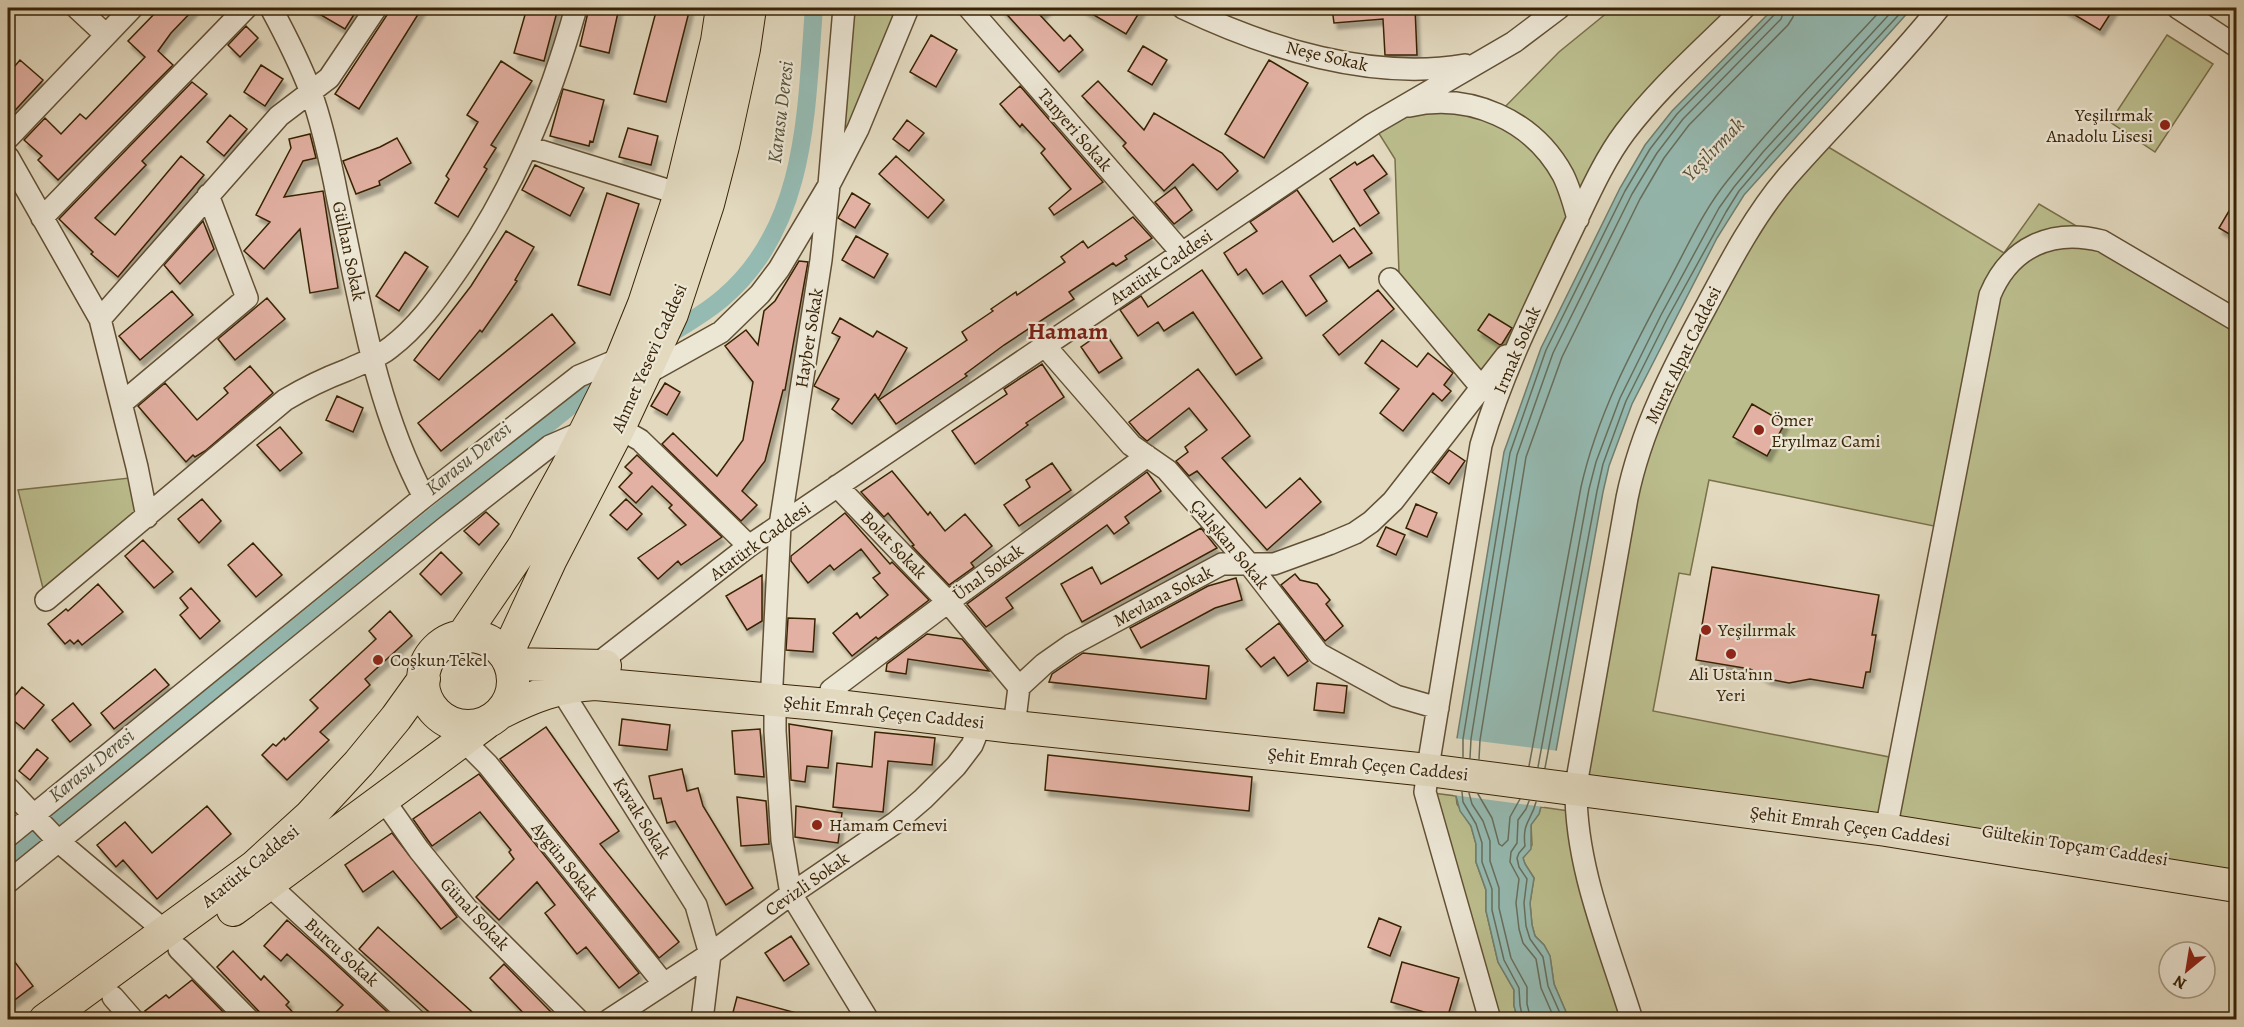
<svg xmlns="http://www.w3.org/2000/svg" width="2244" height="1027" font-family="Alegreya,serif">
<defs>
<filter id="shadow"><feDropShadow dx="3.5" dy="6" stdDeviation="1.5" flood-color="#0004"/></filter>
</defs>
<rect width="100%" height="100%" fill="#e2d9bf"/>
<filter id="stains"><feTurbulence type="fractalNoise" baseFrequency=".00333" numOctaves="4"/><feColorMatrix values="0 0 0 0 .2 0 0 0 0 .09 0 0 0 0 .02 0 0 0 .5 -.17"/></filter>
<radialGradient id="worn" r=".72"><stop offset=".6" stop-color="#630" stop-opacity="0"/><stop offset="1" stop-color="#630" stop-opacity=".3"/></radialGradient>
<path fill="#bbbd8d" stroke="#7a7049" stroke-width="1.5" fill-rule="evenodd" d="M844 8H908L829 185Z
M1613 8H1744L1654 95 1521 337 1481 387 1391 280 1399 273 1395 159 1373 124 1397 108 1498 114 1559 52Z
M2167 35 2213 64 2155 152 2110 122Z
M1820 142 2004 253 2039 204 2236 320V871L1578 774 1627 498 1736 249ZM1709 480 1944 528 1900 759 1653 711 1679 573 1690 575Z
M139 477 147 517 46 600 18 490Z
M1425 792 1456 796 1457 804 1471 826 1476 844V862L1486 890V911L1498 962 1514 990V1006L1518 1019H1490Z
M1541 807 1576 812 1632 1019H1569L1554 984 1550 956 1544 945 1535 936 1532 925 1530 903 1534 878 1525 864 1523 858 1532 845 1531 824 1539 814Z"/>
<path fill="#95bab2" stroke="#707e6d" stroke-width="1.5" d="M1774 8H1912L1744 195 1717 238 1632 404 1609 466 1603 492 1556 751 1539 814 1531 825V849L1523 858 1525 864 1534 878 1530 903 1532 925 1535 936 1544 945 1550 956 1554 984 1569 1019H1518L1514 1006V990L1498 962 1486 911V890L1476 862V844L1471 826 1460 811 1456 796 1457 738 1504 452 1541 348 1620 188 1645 145 1672 111Z"/>
<path fill="#e2d9bf" d="M1454 738 1559 751 1544 807 1453 795Z"/>
<g fill="none" stroke-linecap="round" stroke-linejoin="round">
<path stroke="#666e5c" stroke-width="1.5" d="M1463 757V739L1510 453 1546 350 1625 191 1650 149 1677 114 1775 14 1777 8
M1470 758 1471 739 1517 455 1553 353 1632 194 1657 153 1683 119 1781 19 1785 8
M1479 759 1480 740 1526 457 1562 357 1640 199 1664 158 1689 125 1788 25 1793 17 1794 8
M1529 766 1581 487C1598 411 1636 343 1672 275 1689 243 1705 208 1728 180 1776 120 1831 64 1883 8
M1538 767 1589 489 1596 462 1620 398 1661 315 1719 208 1734 187 1763 152 1895 8
M1545 768 1597 491 1603 464 1626 401 1667 319 1726 212 1739 191 1768 157 1905 8
M1462 792 1463 802 1476 824 1482 843V862L1492 889V910L1504 960 1519 988 1520 1005 1523 1020
M1469 793 1472 804 1483 821 1490 841V861L1499 888V908L1511 958 1527 987V1004L1531 1020
M1478 794 1492 818 1499 844 1502 846 1508 840 1510 817 1520 799
M1529 801 1526 809 1518 820 1517 843 1511 852 1510 862 1519 879 1516 903 1519 929 1523 943 1536 959 1541 988 1555 1020
M1536 802C1531 822 1522 822 1525 846L1519 853 1517 858 1519 867 1527 879 1524 903 1526 926 1530 939 1543 957 1548 986 1563 1020"/>
<path stroke="#95bab2" stroke-width="18" d="M663 338C684 325 706 313 724 297 808 225 806 108 814 8
M8 862 606 377"/>
</g>
<path fill="#e3b1a3" stroke="#382305" stroke-width="1.5" filter="url(#shadow)" d="M160 8H195L171 33 158 51 173 65 58 180 38 160 42 156 24 140 45 118 61 134 80 114 86 119 145 57 128 41Z
M309 8H358L345 29Z
M389 8H422L359 109 335 94 387 15Z
M527 8H558L544 61 514 53Z
M589 8H619L609 53 580 46Z
M657 8H690L666 102 634 94Z
M1001 8H1048L1040 15 1064 41 1070 35 1083 50 1059 72Z
M1082 8H1142L1126 34Z
M1332 8H1415L1417 55H1385L1383 19 1334 23Z
M2063 8H2114L2100 30Z
M246 26 258 38 240 57 228 45Z
M931 35 957 50 936 87 910 72Z
M1143 46 1167 60 1152 85 1128 71Z
M20 60 43 80 8 118V74Z
M1269 60 1308 83 1264 158 1225 134Z
M501 61 532 81 491 145 496 148 484 167 487 169 458 217 435 203 449 179 446 176 478 122 467 115Z
M261 65 283 79 265 106 244 92Z
M1098 81 1144 130 1154 113 1222 153 1238 171 1217 190 1193 164 1164 191 1123 146 1126 143 1082 96Z
M192 82 207 94 142 161 146 165 95 218 115 235 181 156 204 175 118 277 91 254 93 252 59 219Z
M1020 86 1103 182 1054 215 1049 208 1071 189 1041 153 1045 149 1022 124 1020 127 1000 104Z
M563 89 604 100 593 142 590 141 589 146 550 136Z
M230 115 247 129 224 156 207 142Z
M907 120 924 133 909 151 893 139Z
M628 128 658 136 651 165 619 157Z
M310 134 316 158 303 161 284 197 323 191 338 288 310 293 300 229 264 269 244 251 270 222 256 215 291 148 289 139Z
M397 138 411 163 379 181 380 185 356 194 343 161 380 147Z
M1373 155 1387 174 1364 190 1379 213 1360 226 1330 179 1355 162 1357 165Z
M896 156 944 200 928 218 879 174Z
M535 165 584 188 570 216 522 190Z
M1175 187 1192 210 1174 224 1155 202Z
M1297 190 1333 242 1354 228 1372 253 1349 268 1340 255 1310 276 1327 301 1306 316 1282 281 1263 294 1246 269 1238 275 1224 253 1257 231 1250 222Z
M607 193 639 204 610 295 578 285Z
M852 193 870 204 855 228 838 218Z
M2236 199V238L2219 228Z
M1133 217 1152 238 1125 256 1127 259 1116 266 1113 263 1069 292 1074 299 1004 345 965 374 967 376 896 424 879 400 967 340 962 332 993 311 991 309 1016 292 1017 295 1065 262 1061 257 1083 241 1088 248Z
M203 221 214 249 180 284 164 265Z
M506 231 534 247 515 280 517 281 501 305 482 332 480 330 439 380 414 360 471 286Z
M856 236 888 254 874 278 842 260Z
M405 252 428 267 399 311 376 296Z
M799 261 808 262 785 390H783L765 461 742 491 757 505 741 521 662 444 673 433 717 476 743 440 753 382 725 346 746 330 758 345 764 311 775 301Z
M1202 270 1262 358 1236 375 1193 312 1164 331 1158 322 1138 336 1120 310 1141 296 1148 307Z
M1378 290 1394 309 1339 355 1323 335Z
M172 291 193 315 140 360 119 336Z
M267 298 285 319 235 360 218 339Z
M552 314 575 343 441 451 418 423Z
M1489 314 1512 328 1502 344 1500 345 1478 330Z
M840 318 873 337 877 331 907 348 878 399 875 394 852 424 832 409 839 399 814 386 840 337 832 333Z
M1104 331 1122 358 1099 373 1081 347Z
M1382 340 1417 367 1428 353 1453 373 1444 385 1451 391 1442 401 1433 393 1403 431 1380 413 1399 389 1365 363Z
M1042 364 1064 397 1026 423 1028 425 975 464 952 431 1007 394 1004 389Z
M250 366 273 393 205 451 195 457 193 455 186 462 138 406 165 383 197 420 228 393 224 388Z
M1198 369 1250 436 1222 458 1266 508 1300 478 1321 502 1267 550 1197 471 1189 476 1176 461 1188 452 1185 447 1207 430 1189 408 1147 441 1140 435 1129 422Z
M665 383 680 392 667 415 651 406Z
M337 396 363 408 353 432 326 420Z
M1752 404 1785 423 1767 456 1733 437Z
M280 427 302 453 280 471 257 445Z
M1449 450 1465 461 1449 484 1432 472Z
M637 455 722 537 681 565 678 561 658 579 638 558 686 525 669 508 672 505 652 486 636 503 619 487 632 473 625 467Z
M1052 463 1071 490 1019 526 1004 505 1030 487 1026 480Z
M892 471 928 515 930 512 945 531 965 514 992 546 971 563 974 567 949 585 912 546 914 545 888 513 884 517 861 492Z
M1147 472 1161 491 1125 517 1129 523 1114 534 1107 525 1006 598 1013 608 986 627 967 604Z
M202 499 221 521 199 543 178 519Z
M626 499 642 514 627 530 610 515Z
M1416 504 1437 513 1427 537 1406 528Z
M486 512 499 524 479 545 464 531Z
M845 513 890 564 892 562 929 600 878 639 876 637 852 656 833 633 857 613 860 618 888 595 873 578 880 573 861 549 834 570 830 565 808 583 791 561V556Z
M1386 527 1405 535 1396 555 1377 546Z
M1201 528 1217 548 1082 622 1061 584 1092 567 1101 584Z
M143 540 173 572 154 588 125 556Z
M253 543 282 575 256 597 228 565Z
M441 552 462 573 441 595 420 574Z
M1712 567 1879 595 1872 635H1876L1870 672H1866L1863 688 1810 679 1789 683 1768 679 1750 669 1696 660Z
M1295 574 1300 580 1317 584 1330 600 1326 604 1343 626 1325 641 1281 585Z
M762 575V621L747 630 726 596Z
M1236 578 1242 600 1215 608 1141 648 1130 628 1208 586Z
M98 584 123 612 82 645 78 640 74 644 70 640 65 644 48 624 66 609 68 611Z
M191 588 220 621 200 639 180 615 188 608 180 598Z
M390 611 412 636 365 679 370 685 320 732 329 740 287 780 262 755 273 744 276 746 284 738 285 740 318 708 310 700 376 639 369 631Z
M788 618 815 619 813 652 786 650Z
M1279 623 1308 661 1288 676 1274 657 1261 667 1246 649Z
M927 634 962 639 989 671 908 659 906 674 886 671 887 664Z
M1083 653 1209 666 1206 699 1049 682 1052 674Z
M155 669 169 685 114 729 101 713Z
M1317 683 1347 686 1344 713 1314 710Z
M22 687 44 705 24 729 8 716V704Z
M73 703 91 725 70 742 52 720Z
M622 719 670 725 667 750 619 745Z
M789 724 832 731 828 768 807 766 805 782 791 780Z
M546 727 619 831 600 844 679 942 659 958 500 759Z
M760 729 764 777 735 774 732 731Z
M875 732 935 738 932 765 888 761 883 812 833 807 837 763 872 767Z
M37 749 48 758 30 780 19 771Z
M1048 755 1252 777 1249 811 1045 790Z
M682 769 687 791 698 788 703 806 753 888 726 905 675 821 667 823 661 798 654 799 649 776Z
M479 774 639 973 619 988 586 947 577 954 545 913 555 905 537 882 499 920 476 897 514 859 509 852 511 850 480 812 432 846 413 819Z
M737 797 766 801 769 844 741 846Z
M207 806 231 834 157 899 123 860 116 867 97 845 125 822 152 853Z
M796 806 842 813 838 843 795 837Z
M392 833 457 917 441 929 393 871 363 892 345 865Z
M1379 918 1401 927 1390 956 1368 947Z
M287 920 324 953 396 1020H344L336 1012 343 1005 287 954 281 961 264 946Z
M378 927 419 964 481 1020H438L377 965 359 949Z
M791 936 809 964 784 981 765 953Z
M233 951 261 980 264 976 289 1002 286 1005 300 1020H267L217 967Z
M8 953 33 986 8 1005Z
M1402 962 1459 978 1447 1019 1391 1002Z
M504 964 549 1010 559 1020H530L490 978Z
M192 980 231 1020H152L145 1011 166 995 169 998Z
M737 997 804 1015V1020H731Z"/>
<g fill="none" stroke-linecap="round" stroke-linejoin="round">
<g stroke="#625034" stroke-width="24">
<path id="minor" d="M77 8 106 35
M271 8C285 34 299 61 310 90 323 125 331 164 338 200 360 301 375 405 424 497
M969 8 1182 253
M1183 8C1267 48 1371 81 1465 65
M2178 8 2236 46
M1409 106C1470 92 1533 120 1563 175 1570 189 1574 204 1578 219
M8 138 132 8
M528 147 680 194
M8 157 100 319 137 467 147 517
M42 218 246 8
M1390 279 1481 387
M100 319 279 116 329 78 376 8
M1045 346 1131 445 1167 470 1249 564 1319 654 1396 696 1438 708
M644 375 721 332 760 294 779 269 829 185 844 8
M122 403 247 298 208 195
M619 428 640 440 749 546
M837 486 948 602 1019 687
M46 600 285 400C305 388 326 378 347 370 362 363 378 358 391 347 416 328 436 301 454 275 512 193 549 104 576 8
M596 665 749 546 780 525 1373 124 1514 42 1559 8
M772 684 780 525 821 260 829 185 858 129 908 8
M560 688 696 905 710 954 702 1020
M831 690 948 602 1147 456
M775 700V731L782 840 791 894 868 1020
M1014 727 1019 687 1044 664 1071 645 1222 564H1274L1329 544 1355 533 1371 522 1393 501 1506 356
M463 740 488 765 664 984
M1430 755 1481 445C1502 374 1535 307 1567 240 1585 204 1601 164 1625 132 1660 86 1703 49 1744 8
M1428 770 1425 792 1490 1020
M1578 774 1627 498C1641 429 1674 366 1707 305 1731 260 1754 216 1787 177 1837 120 1892 67 1939 8
M8 788 58 841 166 932
M1576 788C1575 867 1609 945 1632 1020
M383 799 419 850 467 909 578 1020
M1886 830 1990 295C2010 247 2052 228 2102 241L2236 320
M8 836 424 497 579 376 622 358
M8 882 446 527 550 446 587 430
M268 884 415 1020
M179 949 249 1020
M113 997 133 1020
M609 1020 710 954 791 894 895 823 923 799 956 766 972 745 981 723"/>
</g>
<g stroke="#382305" stroke-width="34">
<path id="highway" d="M423 681a45 45 0 1 1 90 0a45 45 0 1 1-90 0Z
M462 637 524 546 567 468 622 358 644 304 680 194 717 41 722 8
M506 656 550 561 619 428 672 314 708 204 723 146 744 49 750 8
M510 664 605 666
M500 713C531 697 559 686 595 684L829 705 1014 727 1428 770 1886 830 2236 886
M233 910 486 723
M45 1020 254 867 310 816 359 763 396 718 424 679"/>
</g>
<use href="#minor" stroke="#ece6d5" stroke-width="21"/>
<use href="#highway" stroke="#e2d9bf" stroke-width="32"/>
</g>
<g fill="#8f2418" stroke="#ece6d5" stroke-width="2">
<circle cx="2165" cy="125" r="6"/>
<circle cx="1759" cy="430" r="6"/>
<circle cx="1706" cy="630" r="6"/>
<circle cx="1731" cy="654" r="6"/>
<circle cx="378" cy="660" r="6"/>
<circle cx="817" cy="825" r="6"/>
</g>
<g text-anchor="middle" stroke-width="4.5" stroke-linejoin="round" paint-order="stroke">
<g font-size="18" fill="#382305" stroke="#ece6d5">
<text transform="translate(1327 56) rotate(13)" y="6">Neşe Sokak</text>
<text transform="translate(1075 130) rotate(49)" y="6">Tanyeri Sokak</text>
<text transform="translate(349 251) rotate(78)" y="6">Gülhan Sokak</text>
<text transform="translate(1161 267) rotate(-34)" y="6">Atatürk Caddesi</text>
<text transform="translate(809 338) rotate(-81)" y="6">Hayber Sokak</text>
<text transform="translate(1517 350) rotate(-67)" y="6">Irmak Sokak</text>
<text transform="translate(1683 355) rotate(-64)" y="6">Murat Alpat Caddesi</text>
<text transform="translate(649 358) rotate(-66)" y="6">Ahmet Yesevi Caddesi</text>
<text transform="translate(760 541) rotate(-36)" y="6">Atatürk Caddesi</text>
<text transform="translate(1230 544) rotate(50)" y="6">Çalışkan Sokak</text>
<text transform="translate(894 545) rotate(46)" y="6">Bolat Sokak</text>
<text transform="translate(988 572) rotate(-36)" y="6">Ünal Sokak</text>
<text transform="translate(1163 596) rotate(-28)" y="6">Mevlana Sokak</text>
<text transform="translate(884 712) rotate(6)" y="6">Şehit Emrah Çeçen Caddesi</text>
<text transform="translate(1368 764) rotate(6)" y="6">Şehit Emrah Çeçen Caddesi</text>
<text transform="translate(642 818) rotate(58)" y="6">Kavak Sokak</text>
<text transform="translate(1850 826) rotate(8)" y="6">Şehit Emrah Çeçen Caddesi</text>
<text transform="translate(2075 845) rotate(9)" y="6">Gültekin Topçam Caddesi</text>
<text transform="translate(565 861) rotate(51)" y="6">Aygün Sokak</text>
<text transform="translate(250 866) rotate(-39)" y="6">Atatürk Caddesi</text>
<text transform="translate(807 884) rotate(-35)" y="6">Cevizli Sokak</text>
<text transform="translate(475 914) rotate(47)" y="6">Günal Sokak</text>
<text transform="translate(342 952) rotate(42)" y="6">Burcu Sokak</text>
</g>
<g font-size="18" fill="#382305" stroke="#ece6d5" text-anchor="start">
<text x="2153" y="121" text-anchor="end">Yeşilırmak<tspan x="2153" dy="21">Anadolu Lisesi</tspan></text>
<text x="1771" y="426">Ömer<tspan x="1771" dy="21">Eryılmaz Cami</tspan></text>
<text x="1718" y="636">Yeşilırmak</text>
<text x="390" y="666">Coşkun Tekel</text>
<text x="1731" y="680" text-anchor="middle">Ali Usta'nın<tspan x="1731" dy="21">Yeri</tspan></text>
<text x="829" y="831">Hamam Cemevi</text>
</g>
<g font-size="20" font-style="italic" fill="#545039" stroke="#ece6d5">
<text transform="translate(780 112) rotate(-83)" y="7">Karasu Deresi</text>
<text transform="translate(1713 149) rotate(-46)" y="7">Yeşilırmak</text>
<text transform="translate(468 458) rotate(-39)" y="7">Karasu Deresi</text>
<text transform="translate(91 765) rotate(-39)" y="7">Karasu Deresi</text>
</g>
<g font-size="24" font-weight="bold" fill="#7a1f14" stroke="#ece6d5">
<text x="1068" y="339">Hamam</text>
</g>
</g>
<rect width="2244" height="1027" fill="none" stroke="#e2d9bf" stroke-width="30"/>
<rect x="9" y="9" width="2226" height="1009" fill="none" stroke="#382305" stroke-width="3"/>
<rect x="15" y="15" width="2214" height="997" fill="none" stroke="#382305" stroke-width="1.5"/>
<g transform="translate(2187 970) rotate(210)"><circle r="28" fill="#ece6d5" stroke="#a49882" stroke-width="1.5"/>
<path d="M0-4.5L10 22L0 15L-10 22Z" fill="#8f2418"/>
<text y="-9" font-size="16" font-weight="bold" text-anchor="middle" fill="#382305">N</text>
</g>
<rect width="100%" height="100%" filter="url(#stains)"/>
<rect width="100%" height="100%" fill="url(#worn)"/>
</svg>
